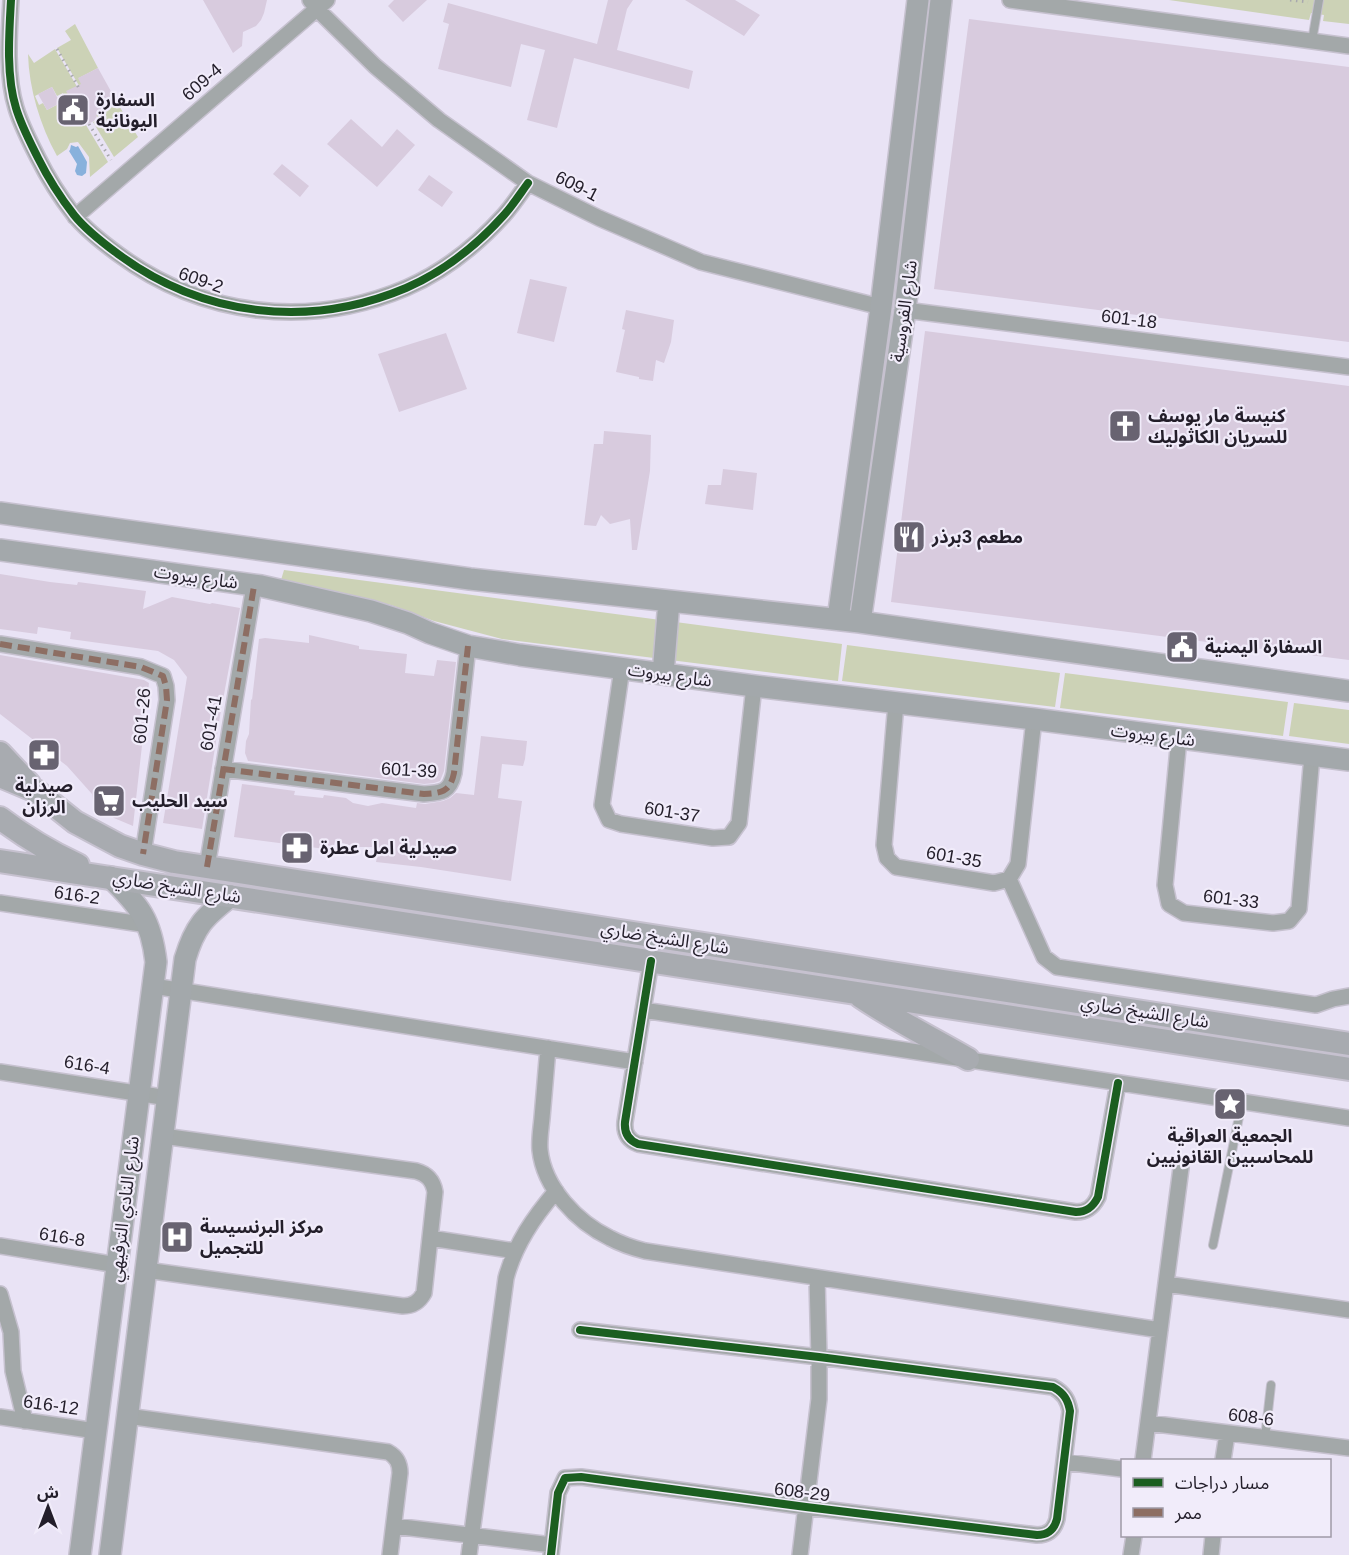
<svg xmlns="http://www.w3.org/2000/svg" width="1349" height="1555" font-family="Helvetica,'Noto Sans Arabic',sans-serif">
<rect width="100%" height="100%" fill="#e9e3f5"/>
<path fill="#ccd2b6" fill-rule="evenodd" d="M1169 0H1349V24L1323 21 1324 15 1311 13 1309 20Z
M75 24 98 68 79 78 84 88 81 89 57 48 71 40 65 31Z
M55 49 79 90 69 96 84 126 86 125 108 162 90 177 89 157 78 142 70 143 67 149 57 156C40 125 29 89 28 54L34 63ZM52 87 57 96 63 93 66 100 47 110 43 103 39 105 35 96Z
M118 104 138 137 114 157 93 122 98 119 96 115Z
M284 570 842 644 838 681 502 639 434 621 391 605 289 583 281 580Z
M847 645 1060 673 1055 707 842 681Z
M1065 673 1288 702 1283 736 1060 708Z
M1294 703 1349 710V744L1289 736Z"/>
<path fill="#88b1dc" d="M71 145 76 147 78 146 87 162 86 173 82 176 77 175 75 171 77 164 69 151 70 150Z"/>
<path fill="#d8cbde" d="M203 0H267L264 13 261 20 256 26 243 32 242 46 233 53Z
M394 0H427L403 22 388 6Z
M608 0H633L627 9 617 50 693 71 689 89 574 58 557 128 527 120 545 50 521 44 511 87 438 69 449 24 443 22 448 3 597 44Z
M685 0H735L760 15 744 36Z
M969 19 1349 67V342L934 289Z
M98 68 118 104 96 115 98 119 84 126 66 91 81 84 78 78Z
M52 87 60 103 47 110 38 94Z
M351 119 382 147 397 129 415 145 377 187 327 144Z
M282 164 309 186 300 197 273 174Z
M429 175 453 192 442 207 418 190Z
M530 279 567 287 554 342 517 333Z
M626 310 674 320 671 342 664 363 656 360 653 381 639 379V377L616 372 625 330 622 329Z
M925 331 1349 386V660L891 602Z
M446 333 467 389 399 412 378 354Z
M604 431 651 435 650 471 637 550H632L630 519 610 524 601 515 596 526 584 525 594 444H603Z
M723 469 757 473 753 510 705 504 708 485H721Z
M0 574 50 582 77 585 78 582 146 591 143 609 172 597 210 604 212 603 240 608 220 716 202 829 163 823 187 677 174 660 158 651 70 639 71 632 38 627 37 634 0 629Z
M309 635 359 646V649L407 654 405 673 434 676 437 660 456 662 444 771 440 781 434 783 424 784 248 761 245 753 246 741 249 734 251 699 252 700 259 639 265 638 309 643Z
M0 655 144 680 149 683 133 826 114 818 93 801 92 794 67 766 0 714Z
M481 736 527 741 525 759 523 766 502 764 498 798 522 801 511 881 421 867 376 862 379 847H356L335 841 333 850 234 837 242 784 295 791 294 795 323 798 324 795 346 798 353 803 368 806 382 803 416 808 417 803 425 804 443 801 450 798 456 793 474 795Z"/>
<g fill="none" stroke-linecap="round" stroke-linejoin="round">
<g stroke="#c6c1cf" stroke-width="10">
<path id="lane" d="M1312 41 1319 0
M1213 1245 1242 1102
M1265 1438 1271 1385"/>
</g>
<g stroke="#c6c1cf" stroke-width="18">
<path id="street" d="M11 0C9 34 6 76 16 108 21 125 30 142 38 158 48 178 60 197 74 215 86 230 103 243 118 254 203 317 309 329 406 288 443 272 477 245 504 215 513 205 520 194 528 183
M310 0 317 9 375 66 439 120 528 183 599 218 701 262 881 307
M1010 0 1349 46
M75 217 327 0
M905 310 1349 367
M0 644 141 667 163 676 166 686 167 700 143 854
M622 668 602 805 609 820 621 824 713 838 729 837 739 823 754 686
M896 703 884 845 887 858 896 867 994 883 1009 879 1018 864 1034 719
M1179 738 1165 885 1169 904 1184 913 1273 923 1289 921 1299 909 1312 755
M223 769 424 794C442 793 450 792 454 773L468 646
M207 867 254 586
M1009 879 1044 957 1057 967 1316 1005 1333 999 1349 996
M0 903 148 925
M651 961 625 1122C624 1133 628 1140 638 1144L1076 1212C1087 1212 1093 1207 1098 1197L1118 1083
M153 986 635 1062
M643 1010 1349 1118
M548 1048C546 1071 544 1095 542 1118 541 1129 539 1140 540 1150 544 1188 577 1222 610 1238 621 1244 633 1248 645 1251L1160 1330
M0 1072 168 1098
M430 1238 515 1251
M0 1246 117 1265
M146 1270 403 1306C413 1306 419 1302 424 1293L435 1192C433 1180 427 1174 416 1171L163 1136
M1166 1284 1349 1310
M0 1294 11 1332 13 1371 25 1421
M127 1416 388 1452C397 1457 400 1463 400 1473L390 1555
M0 1417 96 1431
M1148 1423 1349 1448
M1143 1460 1181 1168
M1223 1460 1227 1434
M1064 1462 1122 1469
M394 1526 552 1545
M469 1555 506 1278C515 1244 534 1217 556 1191
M551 1555 558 1493 565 1478 581 1477 806 1507 1037 1535C1048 1535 1054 1530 1057 1519L1070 1411C1068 1400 1064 1393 1053 1387L819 1357 580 1330
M800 1555 819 1399V1357L817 1278
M1131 1555 1134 1536
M1211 1555 1213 1536"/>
</g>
<g stroke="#c6c1cf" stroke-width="24">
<path id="secondary" d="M0 513 470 579 860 622 1349 691
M0 550 261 586 371 611 408 623 430 633 468 646 520 655 754 686 1034 719 1349 760
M838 619 881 307 918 0
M860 622 905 310 941 0
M663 674 669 601
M80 1555 156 962C151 920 140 906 110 877
M110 1555 185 959C195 926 204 917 231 896"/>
</g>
<g stroke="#c6c1cf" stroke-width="26">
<path id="primary" d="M0 753 29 784
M0 776 36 791 75 822 120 846 143 854 174 862 1349 1044
M0 818C25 837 50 852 78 865
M0 861 1349 1069
M861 997C895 1020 932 1038 968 1059"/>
</g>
<path stroke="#a8a8ae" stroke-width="3" stroke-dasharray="1.5 4.5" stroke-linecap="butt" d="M1290 0 1308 2
M57 49 80 90
M89 124 111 160"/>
<use href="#lane" stroke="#a3a8a9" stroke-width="8"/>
<use href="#street" stroke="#a3a8a9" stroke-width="15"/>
<use href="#secondary" stroke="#a3a8ab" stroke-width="21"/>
<use href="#primary" stroke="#a8abb0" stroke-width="22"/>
<path stroke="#8d6e63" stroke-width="6" stroke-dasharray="12 6" stroke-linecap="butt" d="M0 644 141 667 163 676 166 686 167 700 143 854
M223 769 424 794C442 793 450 792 454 773L468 646
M207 867 254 586"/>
<g stroke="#f1ecfa" stroke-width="11">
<path id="cycleway" d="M11 0C9 34 6 76 16 108 21 125 30 142 38 158 48 178 60 197 74 215 86 230 103 243 118 254 203 317 309 329 406 288 443 272 477 245 504 215 513 205 520 194 528 183
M651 961 625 1122C624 1133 628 1140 638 1144L1076 1212C1087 1212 1093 1207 1098 1197L1118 1083
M551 1555 558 1493 565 1478 581 1477 806 1507 1037 1535C1048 1535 1054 1530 1057 1519L1070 1411C1068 1400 1064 1393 1053 1387L819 1357 580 1330"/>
</g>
<use href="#cycleway" stroke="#1b5e20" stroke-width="8"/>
</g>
<defs>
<g id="civic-square" transform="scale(1.725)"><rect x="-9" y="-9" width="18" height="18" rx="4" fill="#686371" stroke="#f1ecfa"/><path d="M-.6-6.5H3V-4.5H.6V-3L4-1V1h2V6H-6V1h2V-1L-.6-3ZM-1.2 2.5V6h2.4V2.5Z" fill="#fff"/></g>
<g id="church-square" transform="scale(1.725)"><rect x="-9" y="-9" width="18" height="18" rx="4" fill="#686371" stroke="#f1ecfa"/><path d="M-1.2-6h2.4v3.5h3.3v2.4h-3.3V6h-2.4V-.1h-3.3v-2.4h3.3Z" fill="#fff"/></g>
<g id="restaurant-square" transform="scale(1.725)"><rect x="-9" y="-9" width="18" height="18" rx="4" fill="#686371" stroke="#f1ecfa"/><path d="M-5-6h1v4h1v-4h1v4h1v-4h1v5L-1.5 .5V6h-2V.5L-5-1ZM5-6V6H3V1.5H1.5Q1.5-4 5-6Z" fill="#fff"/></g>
<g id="pharmacy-square" transform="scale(1.725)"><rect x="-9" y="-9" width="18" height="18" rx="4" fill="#686371" stroke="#f1ecfa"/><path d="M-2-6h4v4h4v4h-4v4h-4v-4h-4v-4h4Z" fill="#fff"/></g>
<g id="supermarket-square" transform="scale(1.725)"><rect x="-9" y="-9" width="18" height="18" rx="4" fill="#686371" stroke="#f1ecfa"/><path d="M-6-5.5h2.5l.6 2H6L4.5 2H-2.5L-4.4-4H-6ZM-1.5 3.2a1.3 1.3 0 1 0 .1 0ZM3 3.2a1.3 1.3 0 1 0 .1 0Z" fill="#fff"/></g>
<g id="sight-square" transform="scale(1.725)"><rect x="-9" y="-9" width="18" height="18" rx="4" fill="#686371" stroke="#f1ecfa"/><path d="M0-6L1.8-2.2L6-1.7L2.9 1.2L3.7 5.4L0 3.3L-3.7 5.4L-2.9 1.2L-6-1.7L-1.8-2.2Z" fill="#fff"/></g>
<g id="hospital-square" transform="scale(1.725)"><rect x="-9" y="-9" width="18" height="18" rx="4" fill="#686371" stroke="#f1ecfa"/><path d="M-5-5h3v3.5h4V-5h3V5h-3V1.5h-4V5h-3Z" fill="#fff"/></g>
</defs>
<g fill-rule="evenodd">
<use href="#civic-square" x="73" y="110"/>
<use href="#church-square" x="1125" y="426"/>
<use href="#restaurant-square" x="909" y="537"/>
<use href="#civic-square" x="1182" y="647"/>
<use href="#pharmacy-square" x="44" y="755"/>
<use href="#supermarket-square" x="109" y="801"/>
<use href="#pharmacy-square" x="297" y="848"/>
<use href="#sight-square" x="1230" y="1104"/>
<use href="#hospital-square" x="177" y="1237"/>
</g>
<g text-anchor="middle" stroke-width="4.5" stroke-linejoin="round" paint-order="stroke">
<g font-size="18" fill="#231e2a" stroke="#f1ecfa">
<text transform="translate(202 82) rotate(-41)" y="6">609-4</text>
<text transform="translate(577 186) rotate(27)" y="6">609-1</text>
<text transform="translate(201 280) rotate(19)" y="6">609-2</text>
<text transform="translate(904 311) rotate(-82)" y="6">شارع الفروسية</text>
<text transform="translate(1129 319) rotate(7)" y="6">601-18</text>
<text transform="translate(196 577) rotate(8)" y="6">شارع بيروت</text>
<text transform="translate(670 675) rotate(8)" y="6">شارع بيروت</text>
<text transform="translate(142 716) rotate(-85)" y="6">601-26</text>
<text transform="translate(211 723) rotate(-80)" y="6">601-41</text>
<text transform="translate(1153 735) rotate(7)" y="6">شارع بيروت</text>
<text transform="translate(409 770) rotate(3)" y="6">601-39</text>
<text transform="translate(672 812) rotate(9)" y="6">601-37</text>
<text transform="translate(954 857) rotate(10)" y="6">601-35</text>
<text transform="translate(177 887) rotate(9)" y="6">شارع الشيخ ضاري</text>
<text transform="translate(77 895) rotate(8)" y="6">616-2</text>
<text transform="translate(1231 899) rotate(7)" y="6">601-33</text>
<text transform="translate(665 938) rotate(9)" y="6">شارع الشيخ ضاري</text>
<text transform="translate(1145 1012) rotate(9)" y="6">شارع الشيخ ضاري</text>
<text transform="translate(87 1065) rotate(9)" y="6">616-4</text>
<text transform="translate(124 1209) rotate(-83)" y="6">شارع النادي الترفيهي</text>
<text transform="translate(62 1237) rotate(9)" y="6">616-8</text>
<text transform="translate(51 1405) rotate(8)" y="6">616-12</text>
<text transform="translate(1251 1417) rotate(7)" y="6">608-6</text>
<text transform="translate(802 1492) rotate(7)" y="6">608-29</text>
</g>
<g font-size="18" font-weight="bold" fill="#231e2a" stroke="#f1ecfa" text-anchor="start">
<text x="96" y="106">السفارة<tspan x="96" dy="21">اليونانية</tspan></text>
<text x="1148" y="422">كنيسة مار يوسف<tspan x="1148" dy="21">للسريان الكاثوليك</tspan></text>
<text x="932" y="543">مطعم 3برذر</text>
<text x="1205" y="653">السفارة اليمنية</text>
<text x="44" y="792" text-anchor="middle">صيدلية<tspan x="44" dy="21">الرزان</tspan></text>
<text x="132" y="807">سيد الحليب</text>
<text x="320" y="854">صيدلية امل عطرة</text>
<text x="1230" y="1142" text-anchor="middle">الجمعية العراقية<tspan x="1230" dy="21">للمحاسبين القانونيين</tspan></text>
<text x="200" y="1233">مركز البرنسيسة<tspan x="200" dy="21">للتجميل</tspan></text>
</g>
</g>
<rect x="1121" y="1459" width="210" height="78" fill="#f1ecfa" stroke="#9f9aa7" stroke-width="1.5"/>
<rect x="1133" y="1478" width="30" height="9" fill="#1b5e20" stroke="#9f9aa7" stroke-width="1.5"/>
<text x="1175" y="1489" font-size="18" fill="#231e2a">مسار دراجات</text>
<rect x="1133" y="1508" width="30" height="9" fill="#8d6e63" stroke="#9f9aa7" stroke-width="1.5"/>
<text x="1175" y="1519" font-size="18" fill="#231e2a">ممر</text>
<g transform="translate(48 1507)" stroke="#f1ecfa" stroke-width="4.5" paint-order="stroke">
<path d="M0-4.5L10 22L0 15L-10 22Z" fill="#231e2a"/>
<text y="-9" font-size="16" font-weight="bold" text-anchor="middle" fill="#231e2a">ش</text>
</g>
</svg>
